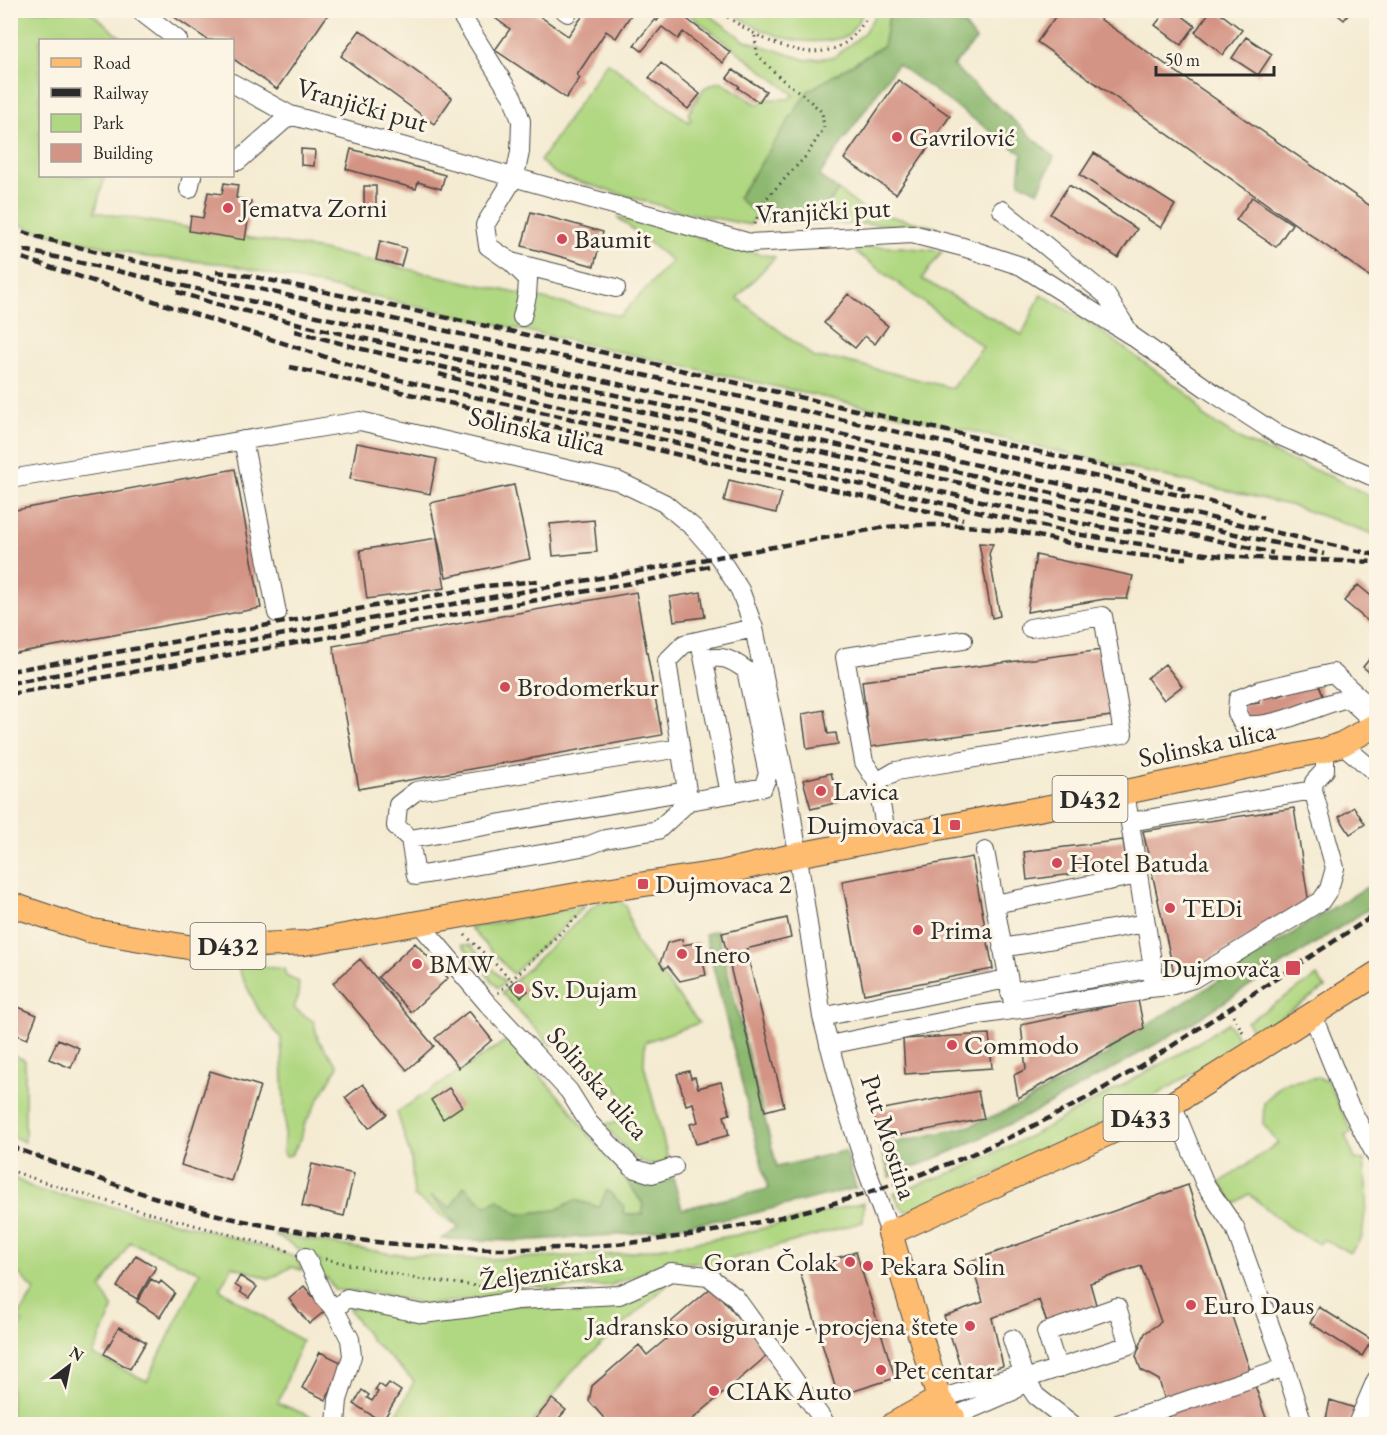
<svg xmlns="http://www.w3.org/2000/svg" width="1387" height="1435" font-family="'EB Garamond',serif">
<rect width="100%" height="100%" fill="#fcf5e5"/>
<filter id="ink" filterUnits="userSpaceOnUse"><feTurbulence type="fractalNoise" baseFrequency=".0167" numOctaves="2"/><feDisplacementMap in="SourceGraphic" scale="12" xChannelSelector="R" yChannelSelector="G"/><feConvolveMatrix kernelMatrix="1 2 1 2 8 2 1 2 1" color-interpolation-filters="sRGB"/></filter>
<filter id="wash" filterUnits="userSpaceOnUse"><feTurbulence type="fractalNoise" baseFrequency=".008" numOctaves="4" result="noise"/><feDisplacementMap in="SourceGraphic" scale="24" xChannelSelector="R" yChannelSelector="G"/><feGaussianBlur stdDeviation="1.35" result="paint"/><feColorMatrix in="noise" values="0 0 0 0 0 0 0 0 0 0 0 0 0 0 0 0 0 1.4 0 .05"/><feComposite in="paint" operator="in"/></filter>
<g filter="url(#wash)">
<rect width="100%" height="100%" fill="#f4ebd2"/>
<path fill="#b0d781" stroke="#6e8156" stroke-width="1.5" fill-rule="evenodd" d="M10 11H89L124 40H40V176H105L95 212 322 250 620 316 672 261 617 217C632 221 647 223 662 227 700 236 736 250 775 257L737 298 815 358 844 361 952 388 983 347 848 246 900 247 942 251 922 279 1022 335 1041 294 1094 326 1194 399 1203 416 1243 441 1332 477 1376 499V535L1293 506 863 406 227 264 146 257 31 229 11 220Z
M685 11H704L744 40 806 60 834 57 863 34 878 11H890L883 46 808 91 738 198 756 213 750 225 678 211 563 177 556 174 540 161 607 62 689 122 691 119 688 114 704 88 720 81 758 105 766 99H788L794 95Z
M730 11H865L848 36C805 50 766 37 730 11Z
M838 190 864 210 938 228 899 225 816 223Z
M617 900 626 906 635 941 699 1023 645 1042 644 1065 669 1162 651 1165 633 1157 604 1124 616 1122 631 1111 615 1086 600 1078 567 1041 551 1045 502 993 597 903Z
M585 906 513 974 470 928Z
M462 945H470L505 982 498 988Z
M246 965 284 969 286 976 299 982 298 997 294 1008 314 1022 318 1040 338 1066 304 1125 301 1139 291 1155 286 1156 283 1153 285 1123 281 1038 259 1011 239 971 241 966Z
M1317 976 1325 988 1255 1034 1247 1022Z
M1228 1023 1242 1044 1114 1120 913 1210 906 1211 902 1209 894 1193 959 1170 1034 1134 1183 1052Z
M507 1040 568 1106 591 1138 614 1162 643 1204 644 1214H622L575 1200 556 1210 519 1214 498 1200 487 1206 451 1208 434 1198 459 1228 414 1196 411 1158 397 1112Z
M11 1054 25 1060V1142L11 1136Z
M1318 1077 1328 1082 1352 1132 1345 1135 1355 1159 1364 1160 1367 1196 1362 1237 1350 1253 1324 1239 1319 1244 1290 1228 1249 1194 1234 1204 1220 1183 1278 1143 1263 1124 1264 1103 1283 1083Z
M10 1176 39 1191 72 1197 210 1231 296 1257 302 1270 291 1267 270 1279 232 1266 220 1289 302 1341 278 1403 329 1424H11V1336L23 1323 18 1317 35 1291 11 1265ZM130 1242 200 1272 147 1381 93 1355 113 1309 101 1288Z
M864 1202 863 1222 707 1266 696 1262 667 1264 611 1285 554 1289 529 1285 497 1295 427 1305 377 1293 335 1290 327 1278 321 1277 318 1268 321 1262 274 1234 393 1254 488 1259 622 1254 737 1235Z
M674 1279 575 1368 531 1424H392L414 1381 371 1340 348 1308 561 1304 577 1315Z"/>
<path fill="#8cb86f" stroke="#5c724d" stroke-width="1.5" d="M890 11H963V23L976 40 953 66 1054 157 1038 192 1019 182 1022 154 897 64 819 176 838 190 816 223 766 222 738 198 808 91 883 46Z
M1376 882V904L1184 1028 1110 1070 1031 1114 953 1151 890 1177 880 1146 970 1126 1022 1104 1109 1053 1110 1045C1202 996 1286 934 1376 882Z
M717 930 777 1167 845 1151 856 1188 742 1216 631 1234 519 1241 442 1239 459 1228 431 1196 451 1208 464 1186 486 1206 498 1200 519 1214 556 1210 575 1200 599 1207 607 1190 624 1206 623 1214H643V1204L614 1162 650 1181 673 1177 682 1209 768 1189 705 934Z"/>
<g id="blocks">
<path fill="#d49485" d="M164 10H331L277 89 232 58V40H208Z
M484 10H531L568 36 587 10H634L616 38 606 31 577 75 580 78 566 98 495 50 510 29Z
M665 10H675L730 52 723 63 683 32 678 39 662 27 642 51 634 45 655 19 657 21Z
M1060 10H1087L1376 210V281L1037 42Z
M1167 10H1175L1195 26 1181 45 1155 25Z
M1211 10H1216L1242 30 1223 55 1195 32Z
M1332 10H1352L1344 20Z
M360 30 452 98 434 124 341 56Z
M1246 37 1272 54 1258 75 1232 58Z
M661 63 700 94 688 109 649 78Z
M733 70 766 91 759 102 738 88 739 86 727 78Z
M898 80 950 116 896 194 844 159Z
M301 149 315 150 314 166 301 165Z
M351 149 445 175 441 189 418 182 416 189 346 169Z
M1094 153 1175 205 1161 228 1080 175Z
M224 183 238 185 236 198 251 201 245 240 189 231 191 216 203 218 208 192 222 194Z
M1069 185 1137 229 1118 258 1050 214Z
M364 186H376V209H364Z
M1252 197 1292 224 1276 247 1236 220Z
M531 212 603 232 594 266 522 246Z
M380 241 406 248 401 266 376 260Z
M848 294 888 326 875 344 865 336 855 348 824 323Z
M357 443 437 459 430 494 350 479Z
M235 469 261 608 10 654V511Z
M729 480 782 493 776 513 724 501Z
M514 485 530 559 446 577 430 503Z
M594 520 597 552 553 556 550 524Z
M437 538 445 588 367 599 360 550Z
M979 543 993 544 989 554 1000 616 992 618Z
M1036 555 1133 576 1127 599H1105L1027 612Z
M1358 585 1376 600V628L1344 601Z
M636 592 662 735 359 789 333 646Z
M701 592 705 617 674 621 670 597Z
M1102 650 1111 716 870 747 862 681Z
M1376 651V678L1363 667Z
M1165 664 1182 686 1164 700 1147 678Z
M1319 684 1324 699 1247 724 1242 705 1259 703 1257 697 1273 692 1275 697Z
M824 710 828 734 836 733 838 744 807 749 802 714Z
M831 773 839 802 811 809 803 780Z
M1354 807 1365 824 1350 834 1339 817Z
M1294 808 1309 904 1175 978 1143 831Z
M1123 840 1127 867 1027 880 1024 852Z
M972 857 993 969 864 994 842 881Z
M787 918 791 938 746 949 784 1106 765 1111 722 933Z
M682 939 683 945 699 942 706 975 680 981 668 966 664 969 660 963 667 943Z
M415 943 448 978 411 1012 378 977Z
M360 959 434 1046 407 1070 333 983Z
M517 980 528 991 521 997 510 986Z
M1138 1000 1144 1028 1018 1098 1014 1075 1026 1069 1021 1025Z
M16 1006 37 1015 27 1039 10 1032V1020Z
M469 1011 492 1040 459 1068 435 1038Z
M989 1034 992 1068 905 1074 903 1039Z
M58 1039 79 1048 71 1068 49 1059Z
M210 1071 260 1086 231 1181 181 1165Z
M689 1071 691 1078 695 1077 698 1088 721 1082 730 1114 724 1116 729 1135 696 1144 690 1124 698 1122 693 1103 686 1105 677 1074Z
M363 1084 387 1114 369 1128 345 1098Z
M449 1088 462 1106 443 1119 431 1100Z
M978 1091 984 1119 879 1139 873 1111Z
M312 1164 354 1174 344 1216 302 1206Z
M1188 1185 1268 1424H1172L1159 1380 1141 1370 1136 1356 1145 1333 1161 1322 1141 1266 1090 1283 1097 1308 1047 1323 1039 1300 992 1318 1003 1366 964 1377 944 1316 983 1302 971 1261Z
M856 1252 895 1378 838 1396 799 1269Z
M136 1255 156 1267 137 1299 117 1287Z
M240 1276 257 1287 249 1298 240 1292 241 1289 235 1285Z
M151 1279 159 1284 161 1281 175 1293 160 1317 137 1302Z
M304 1286 325 1311 309 1324 289 1299Z
M712 1287 769 1354 687 1424H609L589 1401 592 1386 639 1345 647 1355 677 1330 671 1322Z
M1319 1307 1372 1340 1362 1356 1310 1323Z
M119 1327 146 1342 130 1369 104 1354Z
M320 1352 343 1363 326 1400 302 1388Z
M389 1383 401 1391 382 1422 354 1404 362 1390 369 1395 367 1398 372 1401 378 1392 375 1390 379 1384 385 1388Z
M552 1399 566 1410 554 1424H531Z
M1330 1400 1355 1408 1348 1424H1325Z"/>
</g>
</g>
<g filter="url(#ink)">
<use href="#blocks" fill-opacity="0" stroke="#494844" stroke-width="1.5"/>
<g fill="none" stroke-linecap="round" stroke-linejoin="round">
<g stroke="#494844" stroke-width="20">
<path id="minor" d="M139 10 178 40
M458 10 513 98 521 121 520 152 515 176 485 225 488 246 511 262 616 288
M564 10 568 13
M232 83 290 115 750 243 912 234 963 247 1021 266 1132 336 1206 388 1278 435 1376 478
M238 161 290 115
M189 189 192 176
M1002 210 1106 295 1129 332
M512 263 528 279 527 296 522 317
M243 440 277 613
M10 479 360 421 618 481 664 503 694 528 719 557 740 590 754 628 789 797 822 1017 844 1100 866 1168 890 1233
M704 659C724 656 729 658 746 670L768 774 763 787 730 794
M1376 713 1333 673 1260 690 1238 699 1237 713 1243 725C1280 728 1313 706 1348 698L1376 724
M1342 744 1376 773
M680 748 416 791 398 805 396 826 410 839 687 791 667 661 684 644 754 628
M877 782 864 762 845 657 963 640
M687 792 689 801 730 794 700 641
M1130 822 1313 790
M887 838 877 782 896 771 1123 734 1103 616 1030 628
M410 839 416 876 587 846 605 839 658 830 689 801
M985 851 1014 1009
M995 904 1138 875
M419 923 487 1003 569 1091 589 1123 633 1168 652 1174 674 1167
M1002 948 1146 923
M1150 988 1170 986 1193 979 1321 901 1329 889 1335 868 1313 790 1314 782 1325 770V750
M1010 992 1153 968
M1313 1016 1348 1103 1376 1156
M822 1017 1007 979
M829 1045 965 1017 1136 992C1154 987 1153 987 1153 968L1125 792
M306 1257 325 1299 335 1310
M1012 1339 1025 1379 1036 1396 1072 1424
M1285 1367 1303 1424
M939 1399 1011 1377 1025 1379 1129 1345 1117 1307 1046 1332 1058 1369
M336 1424 338 1400 352 1356 350 1339 335 1310 347 1298 423 1314 472 1308 518 1300 619 1295 671 1272 708 1276 735 1297 826 1424
M961 1424 953 1417 1013 1391 1025 1379
M1118 1424 1285 1367 1235 1228 1205 1184 1172 1104
M1357 1424 1376 1380"/>
</g>
<g stroke="#494844" stroke-width="26">
<path id="major" d="M10 904 87 930 194 948 305 943 605 890 725 872 797 855 1107 796 1325 750 1342 744 1376 725
M894 1424 939 1399
M941 1424 953 1417 939 1399 890 1233 1172 1104 1376 974"/>
</g>
<path stroke="#494844" stroke-width="3" stroke-dasharray="1.5 4.5" stroke-linecap="butt" d="M718 10C750 34 810 71 849 40 858 32 865 21 871 10
M755 36 757 54 780 78 802 94 822 112 824 128 806 156 764 201 755 223 756 226
M465 935 512 980
M498 993 580 914
M1233 1015 1244 1034
M10 1170C102 1204 198 1224 292 1252
M325 1259 417 1279 495 1288"/>
<use href="#minor" stroke="#fff" stroke-width="18"/>
<use href="#major" stroke="#fdbc70" stroke-width="24"/>
<path stroke="#2b2b2b" stroke-width="4.5" stroke-dasharray="9 4.5" stroke-linecap="butt" d="M10 228 46 239 130 260 1210 502 1263 518
M24 250 1376 555
M10 254 387 377 1082 535 1212 555 1255 558 1376 562
M216 272 250 276 514 332 1136 474 1190 491
M177 292 216 304 321 329 1324 554
M295 331 362 349 1273 553
M290 367 963 519
M439 374 528 399 1079 523 1118 530 1156 534
M1021 532C1077 545 1130 558 1187 558
M10 671 487 586 538 581
M10 683 886 527C934 523 981 525 1029 534
M10 694 660 578 709 566
M10 1146C95 1178 180 1210 269 1226 541 1278 807 1242 1053 1116 1106 1089 1155 1057 1204 1025 1262 988 1319 951 1376 914"/>
</g>
</g>
<g fill="#d1495b" stroke="#fcf5e5" stroke-width="2">
<circle cx="897" cy="137" r="6"/>
<circle cx="228" cy="208" r="6"/>
<circle cx="562" cy="239" r="6"/>
<circle cx="505" cy="687" r="6"/>
<circle cx="821" cy="791" r="6"/>
<rect x="949" y="819" width="12" height="12" rx="3"/>
<circle cx="1057" cy="863" r="6"/>
<rect x="637" y="878" width="12" height="12" rx="3"/>
<circle cx="1170" cy="908" r="6"/>
<circle cx="918" cy="930" r="6"/>
<circle cx="682" cy="954" r="6"/>
<circle cx="417" cy="964" r="6"/>
<rect x="1285" y="960" width="16" height="16" rx="3"/>
<circle cx="519" cy="989" r="6"/>
<circle cx="952" cy="1045" r="6"/>
<circle cx="850" cy="1262" r="6"/>
<circle cx="868" cy="1266" r="6"/>
<circle cx="1191" cy="1305" r="6"/>
<circle cx="970" cy="1326" r="6"/>
<circle cx="881" cy="1370" r="6"/>
<circle cx="714" cy="1391" r="6"/>
</g>
<g text-anchor="middle" stroke-width="6" stroke-linejoin="round" paint-order="stroke">
<g fill="#fcf5e5" stroke="#6a6863" stroke-width="1.5">
<rect x="1052.5" y="776" width="75" height="46" rx="4.5"/>
<rect x="190.5" y="923" width="75" height="46" rx="4.5"/>
<rect x="1103.5" y="1095" width="75" height="46" rx="4.5"/>
</g>
<g font-size="26" font-weight="bold" fill="#2b2b2b">
<text x="1090" y="808">D432</text>
<text x="228" y="955">D432</text>
<text x="1141" y="1127">D433</text>
</g>
<g font-size="27" fill="#2b2b2b" stroke="#fcf5e5">
<text transform="translate(362 105) rotate(16)" y="9">Vranjički put</text>
<text transform="translate(823 211) rotate(-3)" y="9">Vranjički put</text>
<text transform="translate(537 431) rotate(13)" y="9">Solinska ulica</text>
<text transform="translate(1207 744) rotate(-12)" y="9">Solinska ulica</text>
<text transform="translate(598 1083) rotate(49)" y="9">Solinska ulica</text>
<text transform="translate(889 1137) rotate(72)" y="9">Put Mostina</text>
<text transform="translate(551 1271) rotate(-8)" y="9">Željezničarska</text>
</g>
<g font-size="27" fill="#2b2b2b" stroke="#fcf5e5" text-anchor="start">
<text x="909" y="146">Gavrilović</text>
<text x="240" y="217">Jematva Zorni</text>
<text x="574" y="248">Baumit</text>
<text x="517" y="696">Brodomerkur</text>
<text x="833" y="800">Lavica</text>
<text x="943" y="834" text-anchor="end">Dujmovaca 1</text>
<text x="1069" y="872">Hotel Batuda</text>
<text x="655" y="893">Dujmovaca 2</text>
<text x="1182" y="917">TEDi</text>
<text x="930" y="939">Prima</text>
<text x="694" y="963">Inero</text>
<text x="429" y="973">BMW</text>
<text x="1280" y="977" text-anchor="end">Dujmovača</text>
<text x="531" y="998">Sv. Dujam</text>
<text x="964" y="1054">Commodo</text>
<text x="838" y="1271" text-anchor="end">Goran Čolak</text>
<text x="880" y="1275">Pekara Solin</text>
<text x="1203" y="1314">Euro Daus</text>
<text x="958" y="1335" text-anchor="end">Jadransko osiguranje - procjena štete</text>
<text x="893" y="1379">Pet centar</text>
<text x="726" y="1400">CIAK Auto</text>
</g>
</g>
<rect width="1387" height="1435" fill="none" stroke="#fcf5e5" stroke-width="36"/>
<rect x="39" y="39" width="195" height="138" fill="#fcf5e5" stroke="#a8a49b" stroke-width="1.5"/>
<rect x="51" y="58" width="30" height="9" fill="#fdbc70" stroke="#a8a49b" stroke-width="1.5"/>
<text x="93" y="69" font-size="18" fill="#2b2b2b">Road</text>
<rect x="51" y="88" width="30" height="9" fill="#2b2b2b" stroke="#a8a49b" stroke-width="1.5"/>
<text x="93" y="99" font-size="18" fill="#2b2b2b">Railway</text>
<rect x="51" y="114" width="30" height="18" fill="#b0d781" stroke="#a8a49b" stroke-width="1.5"/>
<text x="93" y="129" font-size="18" fill="#2b2b2b">Park</text>
<rect x="51" y="144" width="30" height="18" fill="#d49485" stroke="#a8a49b" stroke-width="1.5"/>
<text x="93" y="159" font-size="18" fill="#2b2b2b">Building</text>
<g transform="translate(69 1366) rotate(32)" stroke="#fcf5e5" stroke-width="4.5" paint-order="stroke">
<path d="M0-4.5L10 22L0 15L-10 22Z" fill="#2b2b2b"/>
<text y="-9" font-size="16" font-weight="bold" text-anchor="middle" fill="#2b2b2b">N</text>
</g>
<path d="M1156 66v9h118v-9" fill="none" stroke="#2b2b2b" stroke-width="3"/>
<text x="1165" y="66" font-size="18" fill="#2b2b2b" stroke="#fcf5e5" stroke-width="4.5" paint-order="stroke">50 m</text>
</svg>
